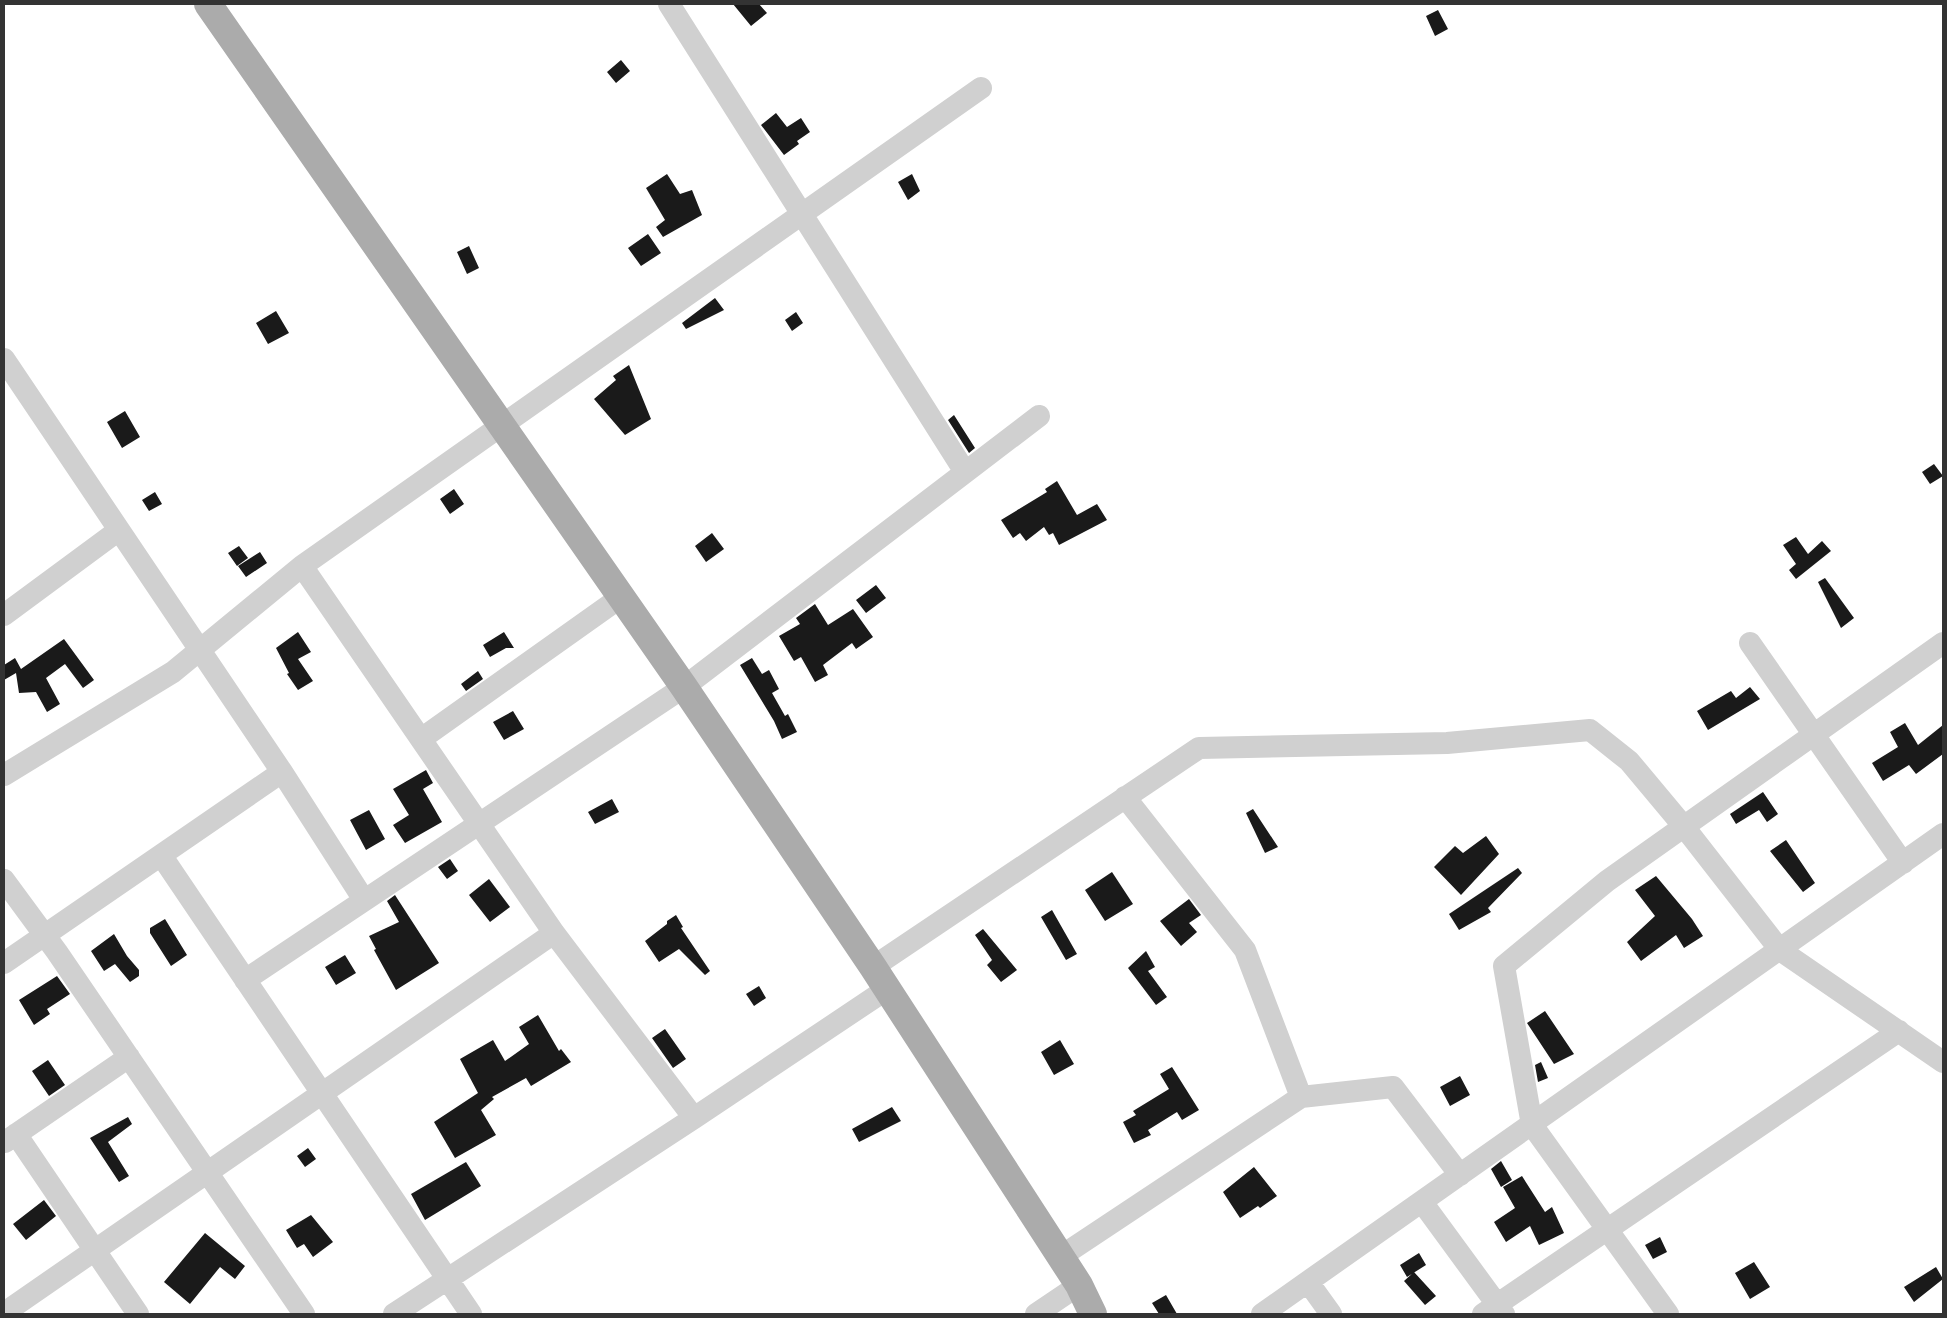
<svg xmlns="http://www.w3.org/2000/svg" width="1947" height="1318" font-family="Helvetica,sans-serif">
<rect width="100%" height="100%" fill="#fff"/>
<path fill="#1a1a1a" d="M733 4H759L767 13 751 26Z
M1438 10 1448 29 1435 36 1426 16Z
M621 60 630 71 616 83 607 72Z
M776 113 787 127 801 118 810 132 797 141 799 144 784 155 761 125Z
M667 174 680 194 692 190 702 215 663 237 656 227 665 220 646 188Z
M912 174 920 191 908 200 898 182Z
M648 234 661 253 641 266 628 248Z
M469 246 479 268 467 274 457 252Z
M715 298 724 310 686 329 682 323Z
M276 311 289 333 268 344 256 323Z
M796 312 803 323 792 331 785 320Z
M629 365 651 419 625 435 594 399 616 380 613 376Z
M125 411 140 437 122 448 107 422Z
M954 415 975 448 969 453 948 420Z
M1934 464 1943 476 1930 484 1922 472Z
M1057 481 1077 515 1097 504 1107 520 1059 545 1053 533 1049 535 1044 527 1026 541 1020 533 1013 538 1001 520 1047 492 1045 489Z
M454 489 464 504 450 514 440 499Z
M155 492 162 504 149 511 142 500Z
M712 533 724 549 706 562 695 546Z
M1796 537 1808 554 1822 541 1831 551 1796 579 1789 570 1796 564 1783 545Z
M239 546 248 558 237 566 228 553Z
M260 552 267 563 246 577 238 566Z
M1825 578 1854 618 1841 628 1818 582Z
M876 585 886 598 866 613 856 600Z
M815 604 828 625 853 609 873 637 856 649 852 643 823 665 828 675 815 682 801 657 794 661 779 636 800 624 796 618Z
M298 632 311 652 298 659 313 681 298 690 287 674 289 673 276 648Z
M504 632 514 648H506L490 657 483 645Z
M64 639 94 680 83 688 65 664 46 678 60 704 47 712 36 692 19 693 16 673 4 680V665L15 658 21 669Z
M752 658 762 674 769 670 779 689 772 693 785 716 788 714 797 732 782 739 774 721 740 665Z
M478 671 483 679 466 691 461 684Z
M1750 687 1760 699 1708 730 1697 711 1731 691 1736 698Z
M513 711 524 729 504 740 493 722Z
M1905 723 1918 745 1943 725V754L1916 774 1909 765 1883 781 1872 763 1898 747 1890 732Z
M426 770 433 783 423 789 442 822 405 843 393 825 409 815 393 789Z
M1763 792 1778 814 1767 822 1759 810 1736 824 1730 814Z
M612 799 619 812 595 824 588 812Z
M1253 809 1278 847 1265 853 1246 813Z
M369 810 385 839 366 850 350 820Z
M1486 836 1499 854 1461 895 1434 867 1455 846 1463 853Z
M1786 840 1815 883 1803 892 1770 851Z
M450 859 458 871 447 879 438 867Z
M1518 868 1522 873 1488 908 1491 912 1459 930 1449 914Z
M1112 872 1133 904 1105 921 1085 890Z
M1656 876 1692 919 1703 936 1684 948 1676 935 1641 961 1627 942 1655 916 1635 890Z
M489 879 510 907 490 922 469 895Z
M395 895 439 963 396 990 374 950 376 949 369 936 399 922 387 901Z
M1189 899 1201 915 1189 923 1197 932 1181 946 1160 921Z
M1052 910 1077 954 1066 960 1041 917Z
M676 915 683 927 681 928 710 971 705 975 679 949 659 962 645 941 667 924V921Z
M165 919 187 955 171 966 150 933V928Z
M983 929 1017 970 1001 982 987 965 992 960 975 935Z
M114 934 127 956 139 970V976L130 982 115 964 104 971 91 951Z
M1146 951 1155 967 1148 971 1167 997 1156 1005 1128 968Z
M345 955 356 973 336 985 325 967Z
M57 976 70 994 47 1009 50 1014 34 1025 19 1000Z
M759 986 766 998 754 1006 746 994Z
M1545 1011 1574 1054 1554 1064 1527 1023Z
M538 1015 559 1051 561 1049 571 1062 531 1086 526 1078 492 1097 494 1099 481 1110 496 1135 455 1158 434 1122 478 1093 460 1059 493 1040 505 1061 529 1044 519 1027Z
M665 1029 686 1059 673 1068 652 1038Z
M1060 1040 1074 1064 1054 1075 1041 1052Z
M48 1060 65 1085 49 1096 32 1071Z
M1541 1062 1548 1078 1538 1082 1535 1065Z
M1172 1067 1199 1110 1182 1120 1177 1112 1148 1130 1151 1135 1134 1143 1123 1122 1136 1115 1133 1111 1169 1089 1160 1074Z
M1460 1076 1470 1095 1450 1106 1440 1087Z
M892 1107 901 1121 859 1142 852 1129Z
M128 1117 132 1124 108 1142 129 1176 119 1182 90 1138Z
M308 1148 316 1159 305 1167 297 1156Z
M1501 1161 1512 1180 1501 1187 1491 1169Z
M466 1162 481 1186 425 1220 411 1194Z
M1254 1167 1277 1196 1260 1208 1258 1206 1240 1218 1223 1192Z
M1522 1176 1545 1212 1552 1207 1564 1233 1539 1245 1530 1226 1506 1242 1494 1222 1515 1208 1503 1187Z
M44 1200 56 1216 26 1240 13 1224Z
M311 1215 333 1242 313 1257 304 1244 297 1248 286 1230Z
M205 1233 245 1266 235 1279 220 1267 190 1304 164 1282Z
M1660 1237 1667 1252 1653 1259 1645 1245Z
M1419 1253 1426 1265 1407 1277 1400 1265Z
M1754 1262 1770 1287 1750 1299 1735 1273Z
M1936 1267 1943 1279 1914 1302 1904 1287Z
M1414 1272 1436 1296 1425 1305 1404 1281Z
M1166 1295 1177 1314H1159L1152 1303Z"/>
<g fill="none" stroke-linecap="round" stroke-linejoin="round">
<path stroke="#d0d0d0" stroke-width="22" d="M669 4 965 472
M4 359 282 772 364 900
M302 566 554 933 694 1118
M4 615 119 530
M1750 643 1903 863
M421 739 621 597
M4 775 173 672 302 566 981 88
M1125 797 1245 950 1301 1097
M161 855 471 1314
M4 880 57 952 304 1314
M4 963 282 772
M873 967 1199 748 1447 743 1590 730 1629 761 1685 828 1780 950 1943 1062
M245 980 684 687 1039 416
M16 1134 138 1314
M5 1142 129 1057
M1422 1202 1504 1314
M1060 1257 1301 1097 1393 1087 1460 1175
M1308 1282 1331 1314
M4 1313 554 933
M394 1314 694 1118 887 989
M1036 1314 1079 1285
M1262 1314 1943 834
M1483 1314 1899 1031
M1668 1314 1532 1125 1504 966 1607 881 1943 643"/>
<path stroke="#ababab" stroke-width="28" d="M208 4 684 687 873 967 1079 1285 1093 1314"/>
</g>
<rect width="1947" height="1318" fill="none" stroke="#333333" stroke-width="10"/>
</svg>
